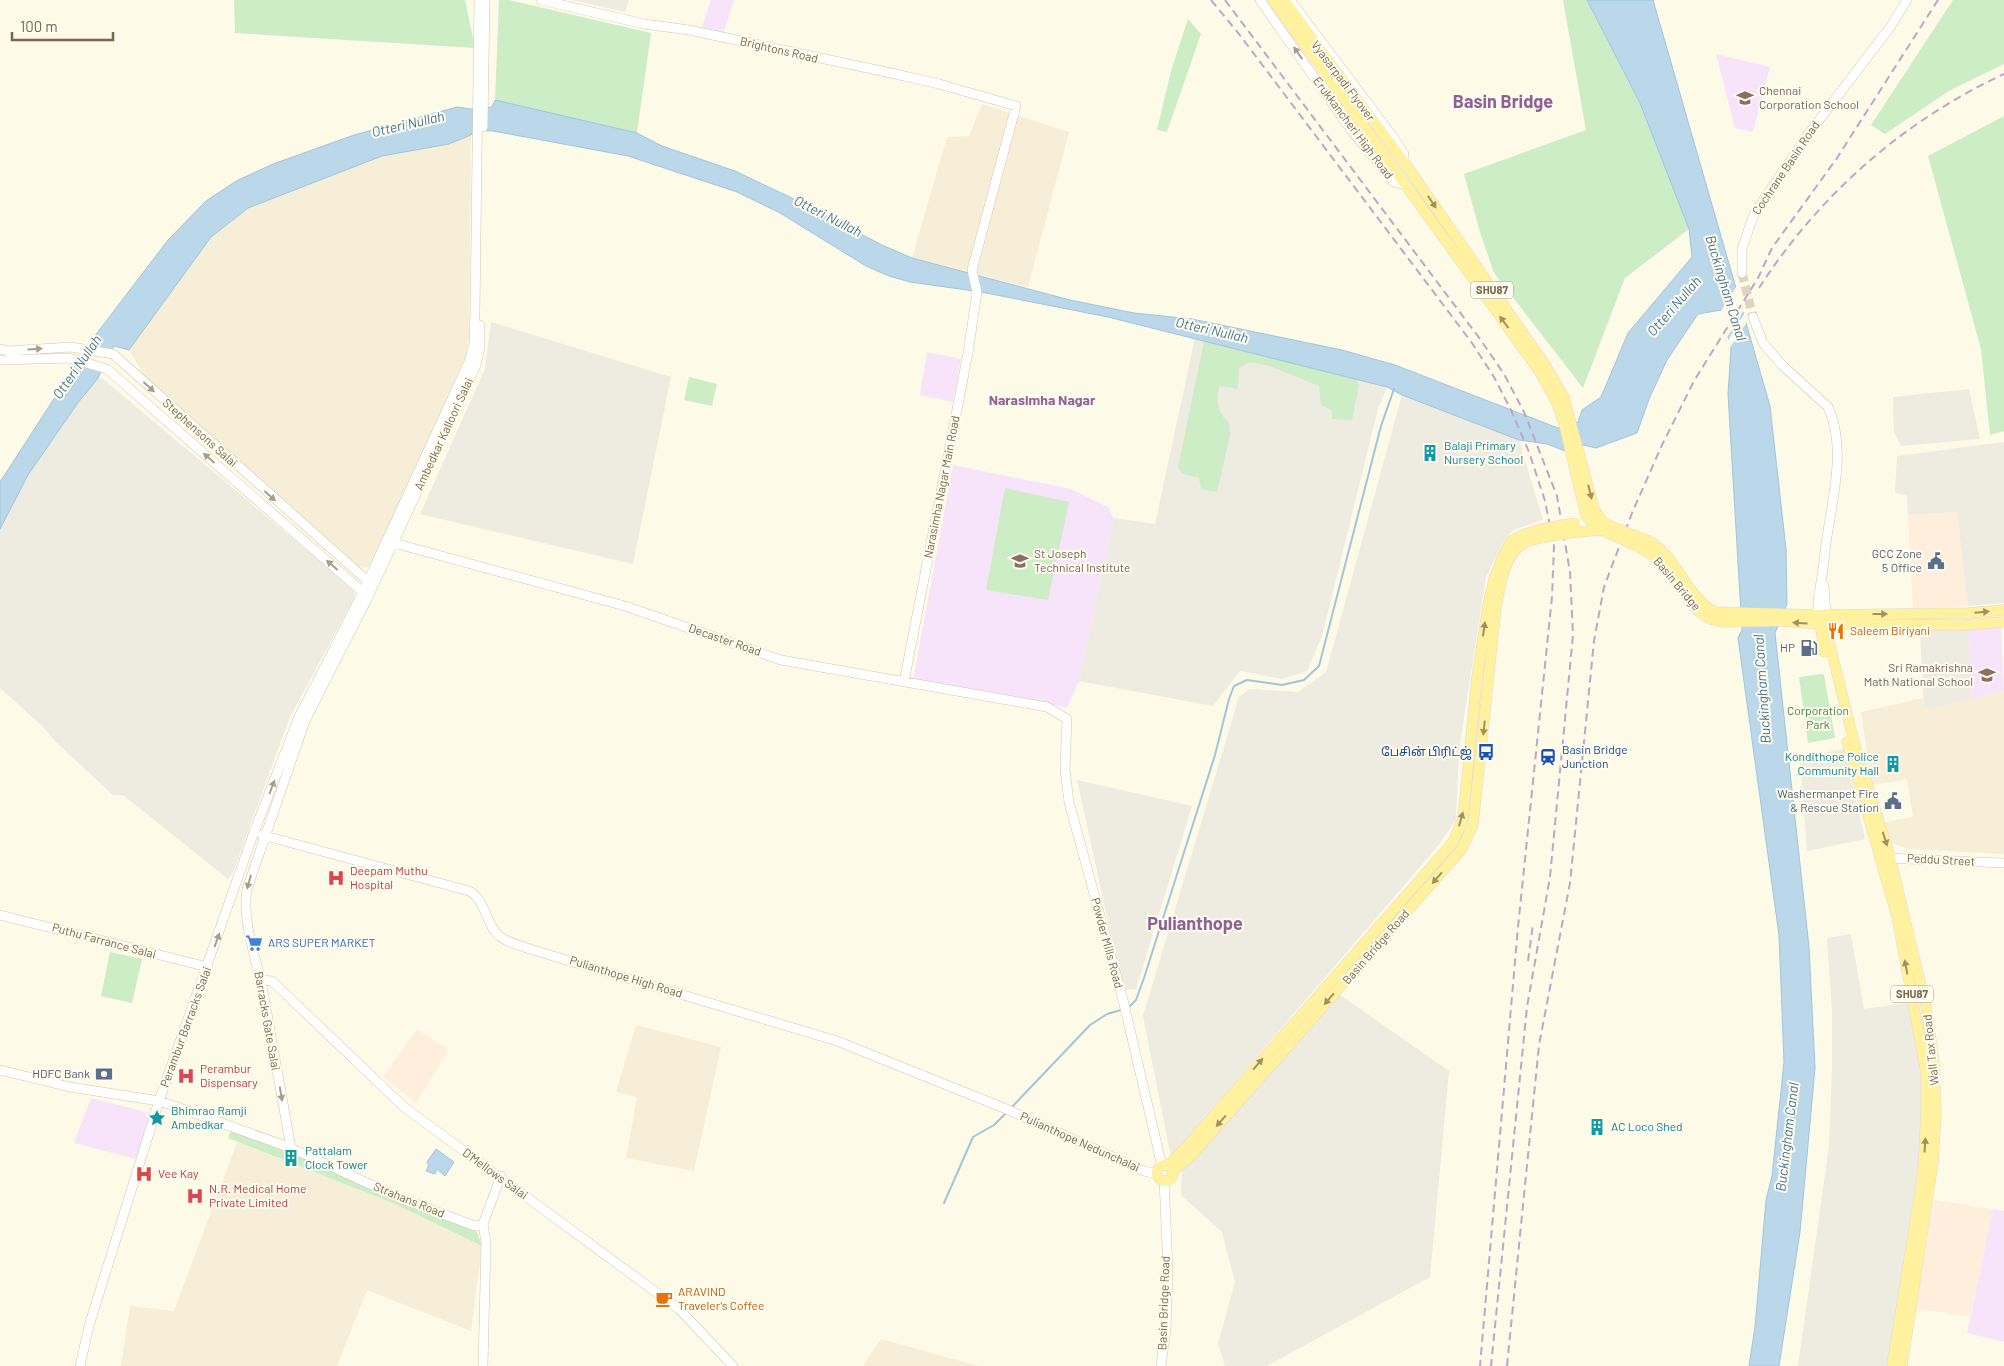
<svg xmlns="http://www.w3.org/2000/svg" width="2004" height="1366" font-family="Barlow,'Noto Sans Tamil',sans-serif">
<rect width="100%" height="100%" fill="#fefae8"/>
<path fill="#f6eed6" d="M982 104 1069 132 1028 287 912 258 947 137 969 136Z
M471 135 469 337 466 356 431 440 373 566 355 569 150 385 129 350 172 286 211 237 248 208 382 156 449 144Z
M2004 690V854L1908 849 1889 842 1882 823 1913 817 1907 779 1872 785 1861 712 1923 698 1924 709Z
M636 1025 721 1047 694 1171 626 1158 637 1097 616 1092Z
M237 1142 395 1204 482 1246 471 1331 367 1290 337 1366H121L130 1306 174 1311Z
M881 1339 978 1366H863Z"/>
<path fill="#feeedb" d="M1957 512 1968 606 1913 609 1908 515Z
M417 1029 449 1050 416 1103 383 1077Z
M1934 1200 1993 1209 1970 1316 1916 1309Z"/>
<path fill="#eeebe1" d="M572 0H629L625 12Z
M491 322 671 377 633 564 420 514 485 369Z
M1195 338 1387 387 1378 409 1322 636 1307 671 1282 679 1240 671 1213 706 1079 681 1114 518 1155 524Z
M98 378 103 379 354 590V598L290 717 233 872 228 879 123 795H113L56 742 41 725 0 688V529L28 475 77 404Z
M1969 389 1980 439 1901 446 1894 432 1893 397Z
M1402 395 1519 440 1543 520 1515 529 1505 539 1486 577 1459 749 1456 820 1437 847 1171 1157 1143 1016 1239 697 1249 689 1298 692 1326 672Z
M2004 442V603L1968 606 1957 512 1908 515 1907 496 1895 492 1897 456Z
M1969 629 1971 699 1924 709 1920 630Z
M1844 749 1865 839 1807 851 1800 757Z
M1077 780 1192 806 1136 989 1123 990Z
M1851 934 1864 1009 1908 1003 1919 1041 1922 1107 1920 1157 1887 1366H1798L1829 1146 1832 1068V1012L1827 938Z
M1340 995 1449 1071 1430 1277 1267 1366H1225L1218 1344 1235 1282 1222 1232 1181 1195 1182 1171Z"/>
<path fill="#f7e4fa" d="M711 0H734L723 34 701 30Z
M1716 54 1770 67 1753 132 1735 128Z
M927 352 961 359 953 402 920 395Z
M953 465 1071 489 1108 507 1114 519 1079 681 1067 708 913 680Z
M2001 628 2004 690 1971 699 1969 629Z
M91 1098 150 1113 136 1159 74 1143Z
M1993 1209 2004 1211V1342L1967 1333Z"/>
<path fill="#ccedc5" d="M234 0H465L475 48 235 33Z
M499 0H509L651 33 637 133 495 100Z
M1563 0H1587L1640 103 1689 229 1625 278 1583 388 1494 273 1480 232 1464 174 1586 130Z
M1953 0H2004V64L1949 91 1885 134 1871 125Z
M1188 19 1201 34 1167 132 1157 130 1171 71Z
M2004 116V431L1990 435 1981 349 1928 156Z
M1204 341 1356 378 1359 385 1352 420 1332 419V410L1321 405 1319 386 1270 366 1250 362 1239 368 1238 389 1219 386C1217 402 1216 411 1229 423L1230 435 1217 492 1201 489 1199 478 1183 474 1178 468Z
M689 377 717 384 712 406 684 400Z
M1005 488 1069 502 1048 600 986 590Z
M1822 674 1824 675 1835 738 1808 743 1799 677Z
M110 952 142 959 132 1003 101 996Z
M231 1130 354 1178 477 1232 482 1246 395 1204 228 1138Z"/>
<path fill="#bad8e9" stroke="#a0c5dc" d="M1587 0H1653L1770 406 1786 549 1787 604 1775 633 1809 947 1815 1068 1800 1232 1779 1366H1749L1755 1327 1766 1200 1772 1176 1784 1062 1779 935 1738 638 1742 630 1728 394 1731 348 1721 310 1698 314 1667 360 1649 399 1637 433 1596 448 1583 445 1565 451 1547 444 1519 440 1402 395 1387 387 1108 317 981 292 910 282 889 276 866 266 780 213 737 192 628 156 493 131 474 130 471 135 449 144 382 156 248 208 211 237 129 350 114 346 98 378 77 404 28 475 0 529V482L94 337 168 240 206 201 236 181 273 164 354 135 457 107 471 109 492 107 495 100 637 133 662 146 735 171 796 200 882 245 912 258 1070 300 1134 313 1192 319 1342 350 1395 365 1558 428 1578 422 1582 410 1601 397 1628 333 1692 257 1689 229 1640 103Z
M436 1149 454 1162 445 1176 437 1169 435 1174 426 1171 429 1165 427 1162Z"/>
<path fill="#fefae8" d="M1738 284 1745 308 1726 339 1723 328 1725 326 1722 324 1719 314Z
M1746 311 1749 319 1729 349 1727 342Z
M87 344 112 350 104 372 74 364Z"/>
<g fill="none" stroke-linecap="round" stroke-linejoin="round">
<path stroke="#a0c5dc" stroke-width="2" d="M1128 1008 1136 1000 1144 978 1215 755 1229 699 1234 686 1247 680 1282 685 1304 680 1319 666 1381 426 1394 389
M1011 1108 1090 1025 1107 1014 1121 1010
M944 1203 973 1137 994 1125 1006 1113"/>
<path stroke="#ddd5c0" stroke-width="9" stroke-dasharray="9 4.5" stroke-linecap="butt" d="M1742 273 1753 317"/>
<g stroke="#d4c6aa" stroke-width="10">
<path id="secondary" d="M541 0 644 24 689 30 891 73 939 84 1016 106 972 270 977 292 968 353 904 682
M1260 0 1351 130 1394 182 1404 184
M1290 0 1393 137 1404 154V162
M483 127 485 0
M1742 273V249L1754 214 1807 136 1891 26 1907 0
M1753 317 1763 343 1782 365 1828 407C1847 447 1832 501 1826 543 1824 562 1822 580 1818 599L1819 615
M0 349 8 351 71 347 113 354 371 584
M0 360 69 358 107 369 366 595
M389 540 394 543 625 606 781 660 1047 707 1067 719 1065 769 1069 802 1123 1000 1162 1166
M1824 586 1826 614
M262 835 469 891C485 898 486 925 499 936 508 943 522 946 533 950L837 1041 1004 1108 1144 1171 1157 1174
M1884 858 2004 863
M0 915 208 967
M260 980 272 981 404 1107 679 1309 733 1366
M0 1070 70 1087 159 1101 180 1108 291 1148 400 1198 475 1226 483 1224 501 1176
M291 1148C281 1094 272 1040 262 986 255 954 242 922 247 889L305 721 368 597 476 365 480 347V325
M483 1224 486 1243 483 1366
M80 1366 89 1326 159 1101 254 832 299 717 363 592 469 362 474 344 475 312 479 0
M1161 1366 1166 1329 1168 1268 1164 1180"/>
</g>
<g stroke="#dfdad3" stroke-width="11">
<path id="primary" d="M1273 0 1540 372 1556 401 1564 424 1586 516 1596 526 1608 533
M1284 0 1404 162 1545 365 1564 397 1594 509 1601 520 1610 526
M1578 532 1602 530
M1636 536C1642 538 1649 541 1654 544 1679 562 1687 597 1715 612L1819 615 1968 613 2004 610
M1633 544 1653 555 1663 565 1697 610 1710 619 1724 622 1781 621 1819 624 1962 625 2004 622
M1826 614 1829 641 1854 742 1890 857 1926 1006 1934 1062 1936 1115 1933 1163 1902 1366
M1819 615 1824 652
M1847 742 1897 917 1926 1072V1115L1923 1173 1892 1366
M1157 1173a8 8 0 1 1 16 0a8 8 0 1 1-16 0Z
M1168 1166 1187 1146 1453 842 1463 818 1477 677 1488 605 1494 579 1503 556 1511 541 1522 535 1541 529
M1172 1172 1191 1156 1461 850 1473 825 1496 607C1500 587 1504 554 1524 543 1530 540 1538 539 1544 537"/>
</g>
<use href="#secondary" stroke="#fff" stroke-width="9"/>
<use href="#primary" stroke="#fff19e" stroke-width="10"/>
<path stroke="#c1a4ca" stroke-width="2" stroke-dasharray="8 5" stroke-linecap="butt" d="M1211 0 1239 34 1472 343 1494 377 1511 410 1529 452 1545 501 1554 546 1552 597 1518 927 1480 1366
M1225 0 1480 339 1504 374 1524 412 1557 496 1570 572 1573 635 1550 877 1527 1007 1491 1366
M1759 288C1819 195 1903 121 2004 74
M1528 961 1533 924
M1507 1366 1539 1045 1570 883 1594 641 1604 587 1632 513 1662 445 1694 381 1758 278 1772 248 1837 158 1938 0"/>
<g stroke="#dfdad3" stroke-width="11" stroke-linecap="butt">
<path id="primary-bridge" d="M1610 526 1636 536
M1541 529 1575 523
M1608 533 1633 544
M1544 537 1578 532"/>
</g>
<use href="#primary-bridge" stroke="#fff19e" stroke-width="10"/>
</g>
<defs><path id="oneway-solid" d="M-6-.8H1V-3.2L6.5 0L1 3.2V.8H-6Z" transform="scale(1.25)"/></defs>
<g fill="#a99c89">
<use href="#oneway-solid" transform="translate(1298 53) rotate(-125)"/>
<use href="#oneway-solid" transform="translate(35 349) rotate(-4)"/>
<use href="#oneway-solid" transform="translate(149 387) rotate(42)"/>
<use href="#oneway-solid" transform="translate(209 458) rotate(-139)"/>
<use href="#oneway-solid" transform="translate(270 496) rotate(42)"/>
<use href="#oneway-solid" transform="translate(332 565) rotate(-139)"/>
<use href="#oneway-solid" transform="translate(272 787) rotate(-69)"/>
<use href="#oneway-solid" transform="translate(249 882) rotate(105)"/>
<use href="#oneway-solid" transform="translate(217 940) rotate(-70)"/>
<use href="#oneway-solid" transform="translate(281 1094) rotate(80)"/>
</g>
<g fill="#a29062">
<use href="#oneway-solid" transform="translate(1432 202) rotate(56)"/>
<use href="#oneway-solid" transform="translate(1504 322) rotate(-126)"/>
<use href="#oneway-solid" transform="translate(1590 492) rotate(76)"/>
<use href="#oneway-solid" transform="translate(1982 612) rotate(-5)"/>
<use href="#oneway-solid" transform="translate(1880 614)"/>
<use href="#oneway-solid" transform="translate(1800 623) rotate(-176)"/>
<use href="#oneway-solid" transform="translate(1484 629) rotate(-82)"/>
<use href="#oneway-solid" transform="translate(1484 728) rotate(96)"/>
<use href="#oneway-solid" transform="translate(1461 819) rotate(-74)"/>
<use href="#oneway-solid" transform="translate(1885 839) rotate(72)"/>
<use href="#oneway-solid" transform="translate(1437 878) rotate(131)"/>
<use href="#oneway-solid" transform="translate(1906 967) rotate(-101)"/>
<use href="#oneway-solid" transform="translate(1329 999) rotate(131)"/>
<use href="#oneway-solid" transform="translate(1258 1064) rotate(-49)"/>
<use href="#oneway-solid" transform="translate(1221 1121) rotate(131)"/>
<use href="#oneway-solid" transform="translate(1925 1145) rotate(-86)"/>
</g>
<defs>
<g id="school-bare" transform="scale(1.35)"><path d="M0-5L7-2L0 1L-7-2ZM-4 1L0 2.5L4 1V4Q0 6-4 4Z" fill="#8d6e63" stroke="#fffcf0" stroke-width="2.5" paint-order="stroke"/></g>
<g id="building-bare" transform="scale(1.35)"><path d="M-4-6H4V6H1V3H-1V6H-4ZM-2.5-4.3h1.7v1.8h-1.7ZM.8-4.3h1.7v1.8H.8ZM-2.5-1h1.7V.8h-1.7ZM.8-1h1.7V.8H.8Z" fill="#0f9aa8" stroke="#fffcf0" stroke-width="2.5" paint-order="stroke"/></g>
<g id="university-bare" transform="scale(1.35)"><path d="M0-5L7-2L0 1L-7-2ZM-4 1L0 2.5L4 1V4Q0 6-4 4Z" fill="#8d6e63" stroke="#fffcf0" stroke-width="2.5" paint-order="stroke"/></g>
<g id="civic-bare" transform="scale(1.35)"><path d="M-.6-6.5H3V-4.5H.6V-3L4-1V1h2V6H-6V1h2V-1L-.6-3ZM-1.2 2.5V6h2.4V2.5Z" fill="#5c6f8a" stroke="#fffcf0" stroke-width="2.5" paint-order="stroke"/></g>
<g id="restaurant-bare" transform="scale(1.35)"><path d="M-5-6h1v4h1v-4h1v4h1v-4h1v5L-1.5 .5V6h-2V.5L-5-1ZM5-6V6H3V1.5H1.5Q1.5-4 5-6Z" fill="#e8710a" stroke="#fffcf0" stroke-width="2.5" paint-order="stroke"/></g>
<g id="fuel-bare" transform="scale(1.35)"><path d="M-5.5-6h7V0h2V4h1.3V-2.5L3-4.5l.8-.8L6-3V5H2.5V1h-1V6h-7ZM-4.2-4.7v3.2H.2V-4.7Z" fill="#5c6f8a" stroke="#fffcf0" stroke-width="2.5" paint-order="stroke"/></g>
<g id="bus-bare" transform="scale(1.35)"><path d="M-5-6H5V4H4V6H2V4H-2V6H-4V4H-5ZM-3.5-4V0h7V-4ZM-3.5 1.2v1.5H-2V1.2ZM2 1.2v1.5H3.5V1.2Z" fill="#1a4fb4" stroke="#fffcf0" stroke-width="2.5" paint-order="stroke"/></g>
<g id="station-bare" transform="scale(1.35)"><path d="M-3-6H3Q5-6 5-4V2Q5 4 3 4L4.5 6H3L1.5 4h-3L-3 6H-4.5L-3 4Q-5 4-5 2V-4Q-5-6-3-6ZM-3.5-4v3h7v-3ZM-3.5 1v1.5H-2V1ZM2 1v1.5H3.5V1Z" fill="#1a4fb4" stroke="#fffcf0" stroke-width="2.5" paint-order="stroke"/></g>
<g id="hospital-bare" transform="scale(1.35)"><path d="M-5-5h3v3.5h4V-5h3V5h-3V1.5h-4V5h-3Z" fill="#e0444e" stroke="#fffcf0" stroke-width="2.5" paint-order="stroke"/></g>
<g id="supermarket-bare" transform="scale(1.35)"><path d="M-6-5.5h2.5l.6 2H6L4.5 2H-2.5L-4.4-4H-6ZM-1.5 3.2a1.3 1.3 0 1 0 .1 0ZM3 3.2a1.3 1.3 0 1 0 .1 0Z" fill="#3f7fe0" stroke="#fffcf0" stroke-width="2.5" paint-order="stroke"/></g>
<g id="bank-bare" transform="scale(1.35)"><path d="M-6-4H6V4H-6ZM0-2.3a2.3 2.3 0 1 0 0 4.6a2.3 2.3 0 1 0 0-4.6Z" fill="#5c6f8a" stroke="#fffcf0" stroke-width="2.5" paint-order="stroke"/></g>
<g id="sight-bare" transform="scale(1.35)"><path d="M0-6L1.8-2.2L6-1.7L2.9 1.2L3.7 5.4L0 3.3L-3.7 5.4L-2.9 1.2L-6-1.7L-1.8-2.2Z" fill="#0f9aa8" stroke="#fffcf0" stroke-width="2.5" paint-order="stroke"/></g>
<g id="cafe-bare" transform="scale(1.35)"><path d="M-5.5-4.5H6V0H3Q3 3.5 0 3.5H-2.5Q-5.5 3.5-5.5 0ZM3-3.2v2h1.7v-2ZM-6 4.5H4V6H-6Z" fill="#e8710a" stroke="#fffcf0" stroke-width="2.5" paint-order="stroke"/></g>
</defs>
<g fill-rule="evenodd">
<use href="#school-bare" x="1745" y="98"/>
<use href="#building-bare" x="1430" y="453"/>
<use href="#university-bare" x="1020" y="561"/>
<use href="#civic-bare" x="1936" y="561"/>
<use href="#restaurant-bare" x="1836" y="631"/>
<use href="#fuel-bare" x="1809" y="648"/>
<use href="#school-bare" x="1987" y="675"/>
<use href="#bus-bare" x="1486" y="752"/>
<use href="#station-bare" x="1548" y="757"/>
<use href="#building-bare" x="1893" y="764"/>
<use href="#civic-bare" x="1893" y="801"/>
<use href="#hospital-bare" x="336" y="878"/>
<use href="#supermarket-bare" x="254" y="943"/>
<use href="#bank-bare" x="104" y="1074"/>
<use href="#hospital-bare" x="186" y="1076"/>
<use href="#sight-bare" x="157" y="1118"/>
<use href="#building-bare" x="1597" y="1127"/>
<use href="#building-bare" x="291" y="1158"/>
<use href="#hospital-bare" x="144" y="1174"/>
<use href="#hospital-bare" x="195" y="1196"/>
<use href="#cafe-bare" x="664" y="1299"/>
</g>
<g text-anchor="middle" stroke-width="4" stroke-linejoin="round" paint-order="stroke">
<g fill="#fffcf0" stroke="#a2937b" stroke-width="1">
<rect x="1471" y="281.5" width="42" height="17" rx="4"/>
<rect x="1891" y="985.5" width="42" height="17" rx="4"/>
</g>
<g font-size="11" font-weight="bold" fill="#7a6649">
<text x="1492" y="294">SHU87</text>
<text x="1912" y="998">SHU87</text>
</g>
<g font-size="12" fill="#7a6649" stroke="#fffcf0">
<text transform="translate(779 50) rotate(13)" y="4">Brightons Road</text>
<text transform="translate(1343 81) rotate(53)" y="4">Vyasarpadi Flyover</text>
<text transform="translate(1353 128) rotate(53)" y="4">Erukkancheri High Road</text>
<text transform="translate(1786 168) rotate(-56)" y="4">Cochrane Basin Road</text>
<text transform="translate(200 433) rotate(42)" y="4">Stephensons Salai</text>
<text transform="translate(444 434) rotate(-65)" y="4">Ambedkar Kalloori Salai</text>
<text transform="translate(942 487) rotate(-79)" y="4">Narasimha Nagar Main Road</text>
<text transform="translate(1677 584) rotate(50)" y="4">Basin Bridge</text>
<text transform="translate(725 640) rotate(19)" y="4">Decaster Road</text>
<text transform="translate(1941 860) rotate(3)" y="4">Peddu Street</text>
<text transform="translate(104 941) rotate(15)" y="4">Puthu Farrance Salai</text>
<text transform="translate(1107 943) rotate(75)" y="4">Powder Mills Road</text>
<text transform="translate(1376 947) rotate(-49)" y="4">Basin Bridge Road</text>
<text transform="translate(626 977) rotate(17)" y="4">Pulianthope High Road</text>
<text transform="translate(267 1021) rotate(80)" y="4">Barracks Gate Salai</text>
<text transform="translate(186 1027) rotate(-70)" y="4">Perambur Barracks Salai</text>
<text transform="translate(1931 1050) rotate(-96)" y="4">Wall Tax Road</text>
<text transform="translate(1080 1142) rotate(24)" y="4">Pulianthope Nedunchalai</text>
<text transform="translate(495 1174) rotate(36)" y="4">D'Mellows Salai</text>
<text transform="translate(409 1200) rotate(22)" y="4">Strahans Road</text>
<text transform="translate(1164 1303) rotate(-88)" y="4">Basin Bridge Road</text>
</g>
<g font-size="12" fill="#785e54" stroke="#fffcf0" text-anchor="start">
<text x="1759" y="95">Chennai<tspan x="1759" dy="14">Corporation School</tspan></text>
<text x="1034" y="558">St Joseph<tspan x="1034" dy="14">Technical Institute</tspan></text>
<text x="1973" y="672" text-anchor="end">Sri Ramakrishna<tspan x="1973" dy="14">Math National School</tspan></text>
</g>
<g font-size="12" fill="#0d838f" stroke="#fffcf0" text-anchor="start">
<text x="1444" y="450">Balaji Primary<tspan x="1444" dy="14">Nursery School</tspan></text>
<text x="1879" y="761" text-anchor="end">Kondithope Police<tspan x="1879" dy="14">Community Hall</tspan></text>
<text x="171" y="1115">Bhimrao Ramji<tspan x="171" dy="14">Ambedkar</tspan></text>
<text x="1611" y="1131">AC Loco Shed</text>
<text x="305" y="1155">Pattalam<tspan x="305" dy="14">Clock Tower</tspan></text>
</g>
<g font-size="12" fill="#4e5e75" stroke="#fffcf0" text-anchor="end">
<text x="1922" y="558">GCC Zone<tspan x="1922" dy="14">5 Office</tspan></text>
<text x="1795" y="652">HP</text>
<text x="1879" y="798">Washermanpet Fire<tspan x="1879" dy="14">&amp; Rescue Station</tspan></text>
<text x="90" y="1078">HDFC Bank</text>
</g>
<g font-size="12" fill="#c56008" stroke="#fffcf0" text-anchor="start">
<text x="1850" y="635">Saleem Biriyani</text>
<text x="678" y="1296">ARAVIND<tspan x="678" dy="14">Traveler's Coffee</tspan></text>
</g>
<g font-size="12" fill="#448140" stroke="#fffcf0">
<text x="1818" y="715">Corporation<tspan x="1818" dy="14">Park</tspan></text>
</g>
<g font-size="12" fill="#164399" stroke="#fffcf0" text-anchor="start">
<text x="1562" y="754">Basin Bridge<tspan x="1562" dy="14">Junction</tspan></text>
<text x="1472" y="756" text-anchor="end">பேசின் பிரிட்ஜ்</text>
</g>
<g font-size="12" fill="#be3a42" stroke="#fffcf0" text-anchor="start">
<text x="350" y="875">Deepam Muthu<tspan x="350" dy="14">Hospital</tspan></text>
<text x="200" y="1073">Perambur<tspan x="200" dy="14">Dispensary</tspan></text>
<text x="158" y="1178">Vee Kay</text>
<text x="209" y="1193">N.R. Medical Home<tspan x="209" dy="14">Private Limited</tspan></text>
</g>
<g font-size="12" fill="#366cbe" stroke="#fffcf0" text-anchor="start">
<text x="268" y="947">ARS SUPER MARKET</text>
</g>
<g font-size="14" font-style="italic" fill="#447696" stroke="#fffcf0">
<text transform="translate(408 124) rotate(-13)" y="5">Otteri Nullah</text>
<text transform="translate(828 216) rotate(27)" y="5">Otteri Nullah</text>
<text transform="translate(1726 288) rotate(73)" y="5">Buckingham Canal</text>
<text transform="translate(1674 306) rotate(-49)" y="5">Otteri Nullah</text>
<text transform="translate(1212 330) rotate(13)" y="5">Otteri Nullah</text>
<text transform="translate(77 367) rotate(-55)" y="5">Otteri Nullah</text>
<text transform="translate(1762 689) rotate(-94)" y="5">Buckingham Canal</text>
<text transform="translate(1787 1137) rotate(-83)" y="5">Buckingham Canal</text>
</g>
<g font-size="14" font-weight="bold" fill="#906196" stroke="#fffcf0">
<text x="1042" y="405">Narasimha Nagar</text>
</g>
<g font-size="18" font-weight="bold" fill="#906196" stroke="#fffcf0">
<text x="1503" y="108">Basin Bridge</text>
<text x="1195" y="930">Pulianthope</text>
</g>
</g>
<path d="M12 32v8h101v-8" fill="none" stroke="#7a6649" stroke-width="2.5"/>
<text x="20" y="32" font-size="15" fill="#7a6649" stroke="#fffcf0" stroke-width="4" paint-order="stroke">100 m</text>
</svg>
